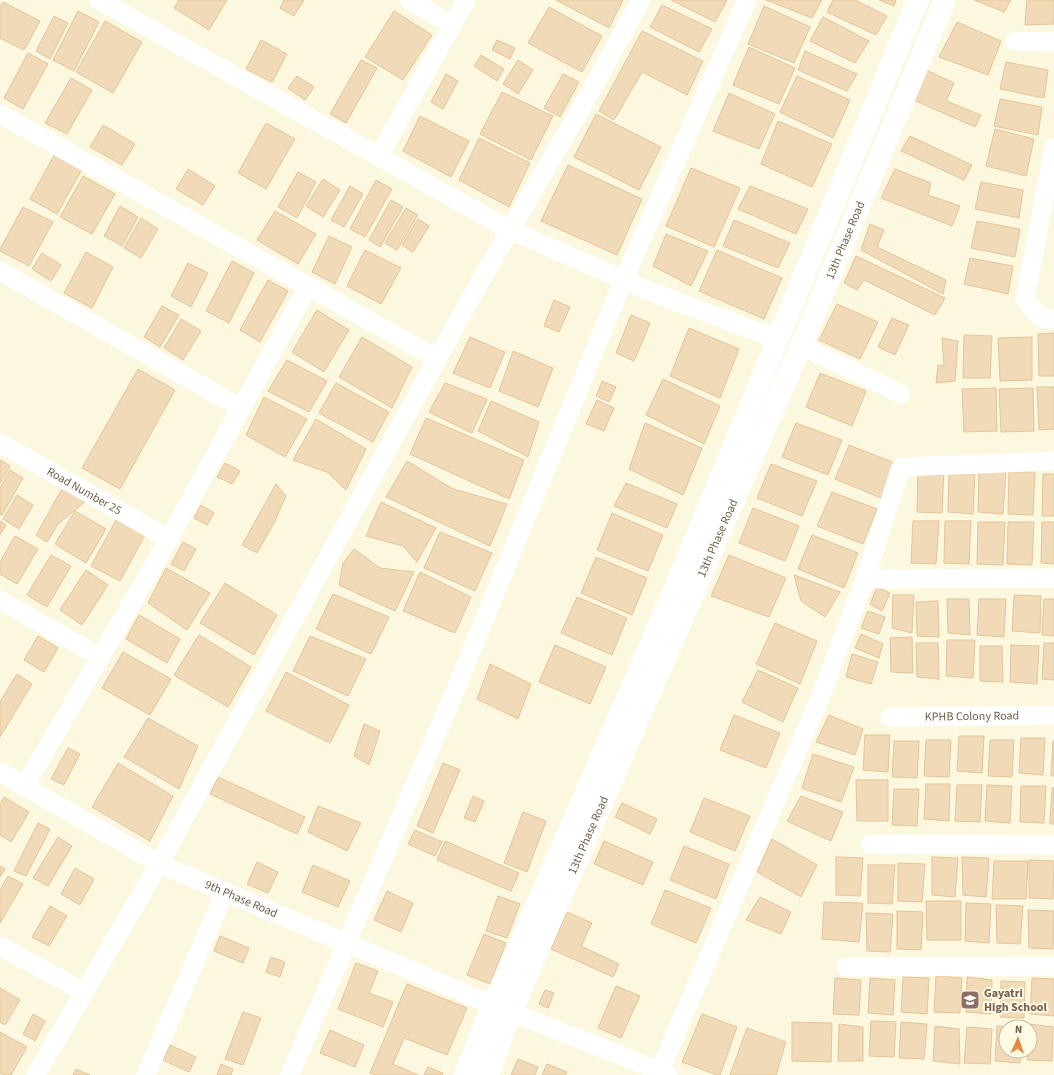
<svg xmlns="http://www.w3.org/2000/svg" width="1054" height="1075" font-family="'Source Sans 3',sans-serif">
<rect width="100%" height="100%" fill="#fcf7df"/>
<path fill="#f1dab7" stroke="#e3c497" d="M179 0H227L209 30 174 8Z
M284 0H304L294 16 280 8Z
M556 0H623L609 28Z
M671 0H727L715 22Z
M766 0H822L812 18Z
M833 0H855L887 16 876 35 827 12Z
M879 0H896L894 6Z
M974 0H1011L1004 12Z
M1027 0H1054V24L1025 25Z
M3 2 40 21 24 50 0 38V7Z
M662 5 712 29 699 52 650 27Z
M764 6 810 27 794 63 748 44Z
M549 7 602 36 582 72 528 43Z
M78 11 99 22 74 71 53 60Z
M394 11 432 35 403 80 365 57Z
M54 16 68 23 50 59 36 51Z
M823 17 869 41 855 63 810 41Z
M105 21 142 42 113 93 76 72Z
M957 22 1001 41 988 75 939 57Z
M642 31 703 61 687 95 642 72 614 120 599 111Z
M261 40 287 54 272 82 246 69Z
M497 40 515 48 510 59 492 50Z
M749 47 795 68 779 104 733 85Z
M805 51 857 74 847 91 798 70Z
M28 53 48 64 23 109 4 98Z
M481 55 504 69 497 81 474 66Z
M361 60 377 68 346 123 330 114Z
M518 60 533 70 518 94 503 84Z
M1006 62 1048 70 1044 98 1000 89Z
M924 69 954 83 946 101 981 115 975 127 909 98Z
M446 74 458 81 443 109 431 102Z
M563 74 579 82 560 117 544 108Z
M297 76 314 87 305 100 288 88Z
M797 76 850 100 833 138 780 112Z
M71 78 92 90 67 134 45 123Z
M502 92 553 116 531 160 480 134Z
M729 93 775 114 759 149 713 131Z
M1000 99 1042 107 1038 135 994 126Z
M596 114 661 147 639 190 574 157Z
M420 116 469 141 451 177 403 151Z
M778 121 832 144 812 187 761 164Z
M266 123 295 139 266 189 238 173Z
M103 125 135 144 122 165 90 147Z
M995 129 1034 139 1026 176 986 166Z
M910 136 972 165 964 180 901 151Z
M479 138 530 163 509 207 459 180Z
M55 154 82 169 57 214 30 199Z
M568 165 642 199 617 255 541 221Z
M691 168 740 188 714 247 666 226Z
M188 169 215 186 203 205 176 189Z
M895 169 931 183 928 195 960 206 952 226 881 198Z
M298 172 316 182 297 218 278 207Z
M83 176 115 194 92 234 60 217Z
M323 179 340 190 323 217 306 206Z
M376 180 392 189 365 237 350 229Z
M981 182 1023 190 1019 218 975 209Z
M350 186 363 194 344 227 331 220Z
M750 186 808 209 796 234 738 209Z
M391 200 403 207 380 247 369 240Z
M120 206 138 217 122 246 104 236Z
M23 207 53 222 29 266 0 251V249Z
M406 208 418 215 397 250 385 243Z
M275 211 316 234 298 264 257 240Z
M141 218 158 229 141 258 124 248Z
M418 219 429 226 413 252 402 245Z
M734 220 790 243 778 268 723 246Z
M977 221 1020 229 1015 257 971 248Z
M870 224 884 230 877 247 946 280 943 294 861 250Z
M666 234 708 251 691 286 653 266Z
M329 236 352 247 335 284 312 272Z
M365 250 401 268 381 304 347 286Z
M717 250 782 278 764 319 699 291Z
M86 252 113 267 92 308 64 293Z
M42 253 61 265 51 281 32 269Z
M856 256 945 298 935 315 864 280 857 290 844 283Z
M970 258 1013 266 1008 294 964 284Z
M232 261 254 273 229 323 206 311Z
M188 263 208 273 191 307 171 296Z
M268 280 288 291 260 342 240 330Z
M554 300 570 307 559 332 544 326Z
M837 304 878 322 860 359 819 340Z
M162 306 179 315 160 347 144 337Z
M317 310 349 330 324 372 292 352Z
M631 315 650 323 634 361 616 353Z
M892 318 909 325 895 355 878 347Z
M181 319 201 331 183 360 164 348Z
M689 328 739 349 720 398 670 376Z
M1054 333V376H1039L1038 334Z
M964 335 992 336 990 378H963Z
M362 337 412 367 392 408 339 377Z
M470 337 505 352 490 388 453 373Z
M1032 337V380L1000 381 998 338Z
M942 338 958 341 955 381 936 383 938 365 944 366Z
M513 351 553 368 538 407 499 391Z
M287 360 327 381 309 412 268 391Z
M138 369 175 390 120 489 82 468Z
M820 373 866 391 852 426 806 407Z
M663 379 720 406 704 444 646 415Z
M602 381 616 387 609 402 596 396Z
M336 383 389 412 373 442 319 413Z
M445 383 487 399 472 433 429 412Z
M1037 387H1054V429L1039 430Z
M996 388 997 431 964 432 962 389Z
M1033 388 1034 431 1001 432 999 389Z
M264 397 307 419 285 457 246 435Z
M597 400 614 408 604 431 586 424Z
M491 401 539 422 528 457 478 431Z
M426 418 524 460 509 499 410 454Z
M316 419 366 449 346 490 327 472 293 460Z
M645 423 702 448 683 495 629 469Z
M796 423 842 440 828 475 782 457Z
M849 445 895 463 881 498 835 479Z
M0 460 10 466 0 483Z
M407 461 453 489 507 504 490 546 386 497Z
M225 463 240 471 232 484 217 477Z
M771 464 817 481 802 516 757 498Z
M10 470 23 478 2 515 0 514V488Z
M918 470H944L942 513 917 512Z
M949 471H975L973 514 948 512Z
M979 471H1006L1003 514 978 512Z
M1009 472H1035L1033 515 1008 514Z
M1043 474H1054V516H1042Z
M626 483 677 504 667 528 614 506Z
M276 484 286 496 274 523 257 553 242 545Z
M62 489 85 502 58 524 47 542 36 535Z
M832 492 877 509 863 544 817 526Z
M17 495 33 505 19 529 3 519Z
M381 502 436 528 417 562 403 546 366 536Z
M201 505 214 513 207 525 194 518Z
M753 508 799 526 785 561 739 543Z
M75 511 106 529 86 563 55 544Z
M612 513 663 535 648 571 597 550Z
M116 520 145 535 120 581 91 566Z
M0 521 6 525 0 535Z
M913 521H939L936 564 911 563Z
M945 521H971L969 564 944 563Z
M978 522H1005L1003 565 977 564Z
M1008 522H1034L1032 565 1007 564Z
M1042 522H1054V564L1041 563Z
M440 532 492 553 475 591 424 568Z
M812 535 858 553 844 588 798 569Z
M15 536 38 549 17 584 0 574V562Z
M183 542 196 549 184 571 171 564Z
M354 549 380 568 414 572 395 611 339 585 343 563Z
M51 555 71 566 47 607 27 595Z
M729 555 786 578 769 617 711 596Z
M596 557 647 578 632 615 581 593Z
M166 568 210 593 187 630 148 603Z
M86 570 108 585 82 625 60 610Z
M420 572 471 597 455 633 403 611Z
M794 575 840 592 825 617 801 601Z
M225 583 277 615 254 655 200 623Z
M877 587 890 593 882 611 870 604Z
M333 594 389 617 371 654 316 629Z
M893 595H914L912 633 892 628Z
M1014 595 1041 596 1040 633 1012 631Z
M577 597 627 618 612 655 561 633Z
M947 599H969L970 635 948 633Z
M979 599H1006L1004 637 977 635Z
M1044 599H1054V636L1042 635Z
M938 601 939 637 917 636 916 602Z
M868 611 885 617 879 634 861 628Z
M139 615 180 639 167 663 126 639Z
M775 623 817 641 800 684 756 664Z
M861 634 883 644 879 658 855 648Z
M199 635 251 667 228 707 174 675Z
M38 636 58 648 44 672 24 660Z
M310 636 366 659 348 696 293 671Z
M912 637 913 673 891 672 890 638Z
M947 640H975L973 678 946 676Z
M916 643H938L939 679 917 677Z
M1044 643H1054V680L1042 679Z
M555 645 606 667 590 704 539 682Z
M1011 645 1039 646 1037 684 1010 682Z
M980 646H1002L1003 682 980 681Z
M123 652 171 679 150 715 102 688Z
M852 654 878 662 871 684 846 677Z
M490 664 531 684 518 719 477 699Z
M758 670 798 688 783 722 742 702Z
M286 672 349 705 330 743 266 711Z
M17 674 32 684 0 737V702Z
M734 715 780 733 766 768 720 750Z
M829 715 863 729 855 755 816 742Z
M148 718 198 746 179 789 124 757Z
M364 724 380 731 369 765 354 756Z
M865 735H890L888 772 863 770Z
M959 736H984L982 773 957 771Z
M1021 738H1045L1043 775 1019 773Z
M926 740H951L949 777 924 776Z
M990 740H1014L1012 777 988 776Z
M894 741H919L917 778 892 777Z
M1053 741H1054V776H1051Z
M68 748 80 754 64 785 51 779Z
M813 754 854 767 841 802 802 788Z
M118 763 173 796 150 841 92 807Z
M443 763 460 770 433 833 417 826Z
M218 777 305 817 297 834 210 794Z
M856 780H888V821H857Z
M926 784H950L949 821 924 819Z
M957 785H982L980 822 955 821Z
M987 785 1012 786 1010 823 985 821Z
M1021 786H1046L1044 823 1020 822Z
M1052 788H1054V824H1050Z
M894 789H919L917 826 892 825Z
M473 796 484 801 475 822 464 818Z
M801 796 843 812 831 841 787 821Z
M4 797 29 812 11 842 0 835V804Z
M704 798 750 816 735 851 690 832Z
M622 803 657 819 650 834 615 817Z
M318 806 361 823 347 851 308 832Z
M523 812 546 821 527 872 504 863Z
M38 823 50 829 26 876 14 871Z
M415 830 442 842 435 856 408 844Z
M58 837 72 846 48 886 33 878Z
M772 839 817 865 801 897 757 872Z
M445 841 519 873 511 891 437 860Z
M604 841 653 862 643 885 594 864Z
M684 846 729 864 716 899 670 880Z
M836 857 863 858 860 896 836 895Z
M932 857 958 858 955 897 932 895Z
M962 857 989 858 986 897 963 895Z
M1029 860 1054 861 1053 899 1029 898Z
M994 861H1028L1026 899H992Z
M257 862 278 872 268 893 247 884Z
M898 863 925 864 922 902 898 901Z
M313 865 350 881 338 907 302 892Z
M868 865H895L892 904 868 903Z
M0 866 5 869 0 877Z
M75 868 94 879 80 905 61 894Z
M8 876 23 884 0 923V890Z
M665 890 711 908 696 943 651 924Z
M387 891 413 903 401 932 374 920Z
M498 896 520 904 507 938 486 931Z
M760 897 791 912 781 934 746 920Z
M926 901H961V940H927Z
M824 902 863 903 859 942 822 939Z
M966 903 991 904 989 943 965 941Z
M996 905 1023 906 1020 944 997 943Z
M50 906 67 916 49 946 32 937Z
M1028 910 1054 911 1053 949 1029 948Z
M897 911 923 912 921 950 897 949Z
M567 912 592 923 581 946 619 964 613 977 551 949Z
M866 913 893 914 890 952 867 951Z
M484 934 506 943 490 984 467 975Z
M220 936 249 948 243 963 214 951Z
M271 957 285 962 280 977 266 972Z
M356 963 378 971 369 993 393 1002 383 1027 338 1009Z
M936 976 962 978 960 1013 934 1012Z
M903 977 929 978 927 1014 901 1012Z
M967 977 992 980 991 1014 966 1012Z
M835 978 861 980 859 1015 833 1014Z
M870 978 895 980 893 1015 868 1013Z
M1032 978 1054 979V1016L1030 1014Z
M1001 981 1025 982 1024 1018 1000 1017Z
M407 984 467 1008 447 1055 404 1038 393 1064 418 1075H376L370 1073Z
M616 986 640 996 621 1038 598 1028Z
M0 988 20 1000 5 1025 0 1022Z
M545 990 554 993 548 1008 539 1004Z
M243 1012 261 1018 243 1065 225 1059Z
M33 1014 45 1021 35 1041 23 1034Z
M702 1014 737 1027 720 1075H717L682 1062Z
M871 1021 896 1022 894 1057 869 1056Z
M792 1022 832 1023 831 1062 792 1061Z
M901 1022 927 1024 924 1059 899 1058Z
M839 1024 863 1027V1061H838Z
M1029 1024 1053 1027 1052 1061 1027 1060 1028 1051H1030Z
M935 1026 959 1029 960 1064 933 1061Z
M997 1026 1023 1027H1006V1051H1021L1020 1063 995 1061Z
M967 1027 992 1029 990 1064 964 1063Z
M747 1028 786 1042 776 1075H730Z
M330 1030 364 1045 355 1067 320 1053Z
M0 1032 27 1047 11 1075H4L0 1073Z
M170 1045 196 1057 189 1072 163 1060Z
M518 1059 538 1067 535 1075H511Z
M221 1064 233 1069 231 1075H217Z
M547 1064 567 1072 565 1075H542Z
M428 1067 443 1073 442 1075H424Z
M76 1069 90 1075H73Z"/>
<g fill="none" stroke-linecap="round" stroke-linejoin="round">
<g stroke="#fff" stroke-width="19">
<path d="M99 0 510 230 654 293 777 339"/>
<path d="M409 0 452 25"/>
<path d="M1015 41 1054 42"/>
<path d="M0 114 438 359"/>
<path d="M1054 147 1025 299 1041 318 1054 319"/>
<path d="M379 156 466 0"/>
<path d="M0 271 241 408"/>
<path d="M801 346 901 394"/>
<path id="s1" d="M0 443 169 539"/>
<path d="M865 579 1054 578"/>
<path d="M0 600 100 657"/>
<path id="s2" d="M890 717 1054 715"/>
<path id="s3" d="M0 772 159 864 493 1005"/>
<path d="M25 786 169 539 308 287"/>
<path d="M870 844 1054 845"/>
<path d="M0 946 84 992"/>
<path d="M846 967 1054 966"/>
<path d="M511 1012 660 1071 668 1075"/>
<path d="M36 1075 159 864 472 296 584 103 641 0"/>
<path d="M146 1075 225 892"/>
<path d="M290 1075 455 691 624 279 747 0"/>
<path d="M658 1075 820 698 865 579 901 467 1054 461"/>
</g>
<g stroke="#fff" stroke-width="22">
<path d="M465 1075 493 1005 673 593 918 0"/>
<path id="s4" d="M488 1075 511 1012 801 346 945 0"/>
</g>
</g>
<defs>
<g id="school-square" transform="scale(1)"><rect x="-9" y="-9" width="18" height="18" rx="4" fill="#8d6e63" stroke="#fffae4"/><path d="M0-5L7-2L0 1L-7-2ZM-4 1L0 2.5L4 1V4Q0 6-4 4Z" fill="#fff"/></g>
</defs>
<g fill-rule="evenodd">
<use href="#school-square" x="970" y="1000"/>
</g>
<g text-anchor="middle" stroke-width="4" stroke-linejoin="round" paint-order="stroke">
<g font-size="12" fill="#715f47" stroke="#fffae4">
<text dy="4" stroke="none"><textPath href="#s4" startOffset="908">13th Phase Road</textPath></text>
<text dy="4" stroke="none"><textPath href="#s1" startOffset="97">Road Number 25</textPath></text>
<text dy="4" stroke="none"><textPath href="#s4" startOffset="584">13th Phase Road</textPath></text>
<text dy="4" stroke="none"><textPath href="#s2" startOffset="82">KPHB Colony Road</textPath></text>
<text dy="4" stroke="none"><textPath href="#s4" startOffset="260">13th Phase Road</textPath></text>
<text dy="4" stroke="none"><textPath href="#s3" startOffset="273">9th Phase Road</textPath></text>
</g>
<g font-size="12" font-weight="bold" fill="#785e54" stroke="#fffae4" text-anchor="start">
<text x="984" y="997">Gayatri<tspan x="984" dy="14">High School</tspan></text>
</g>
</g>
<g transform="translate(1018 1039) rotate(3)"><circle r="19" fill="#fffae4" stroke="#c6bca5"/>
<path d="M0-3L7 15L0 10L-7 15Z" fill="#e68a43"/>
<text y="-6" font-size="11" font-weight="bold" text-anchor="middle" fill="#715f47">N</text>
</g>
</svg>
